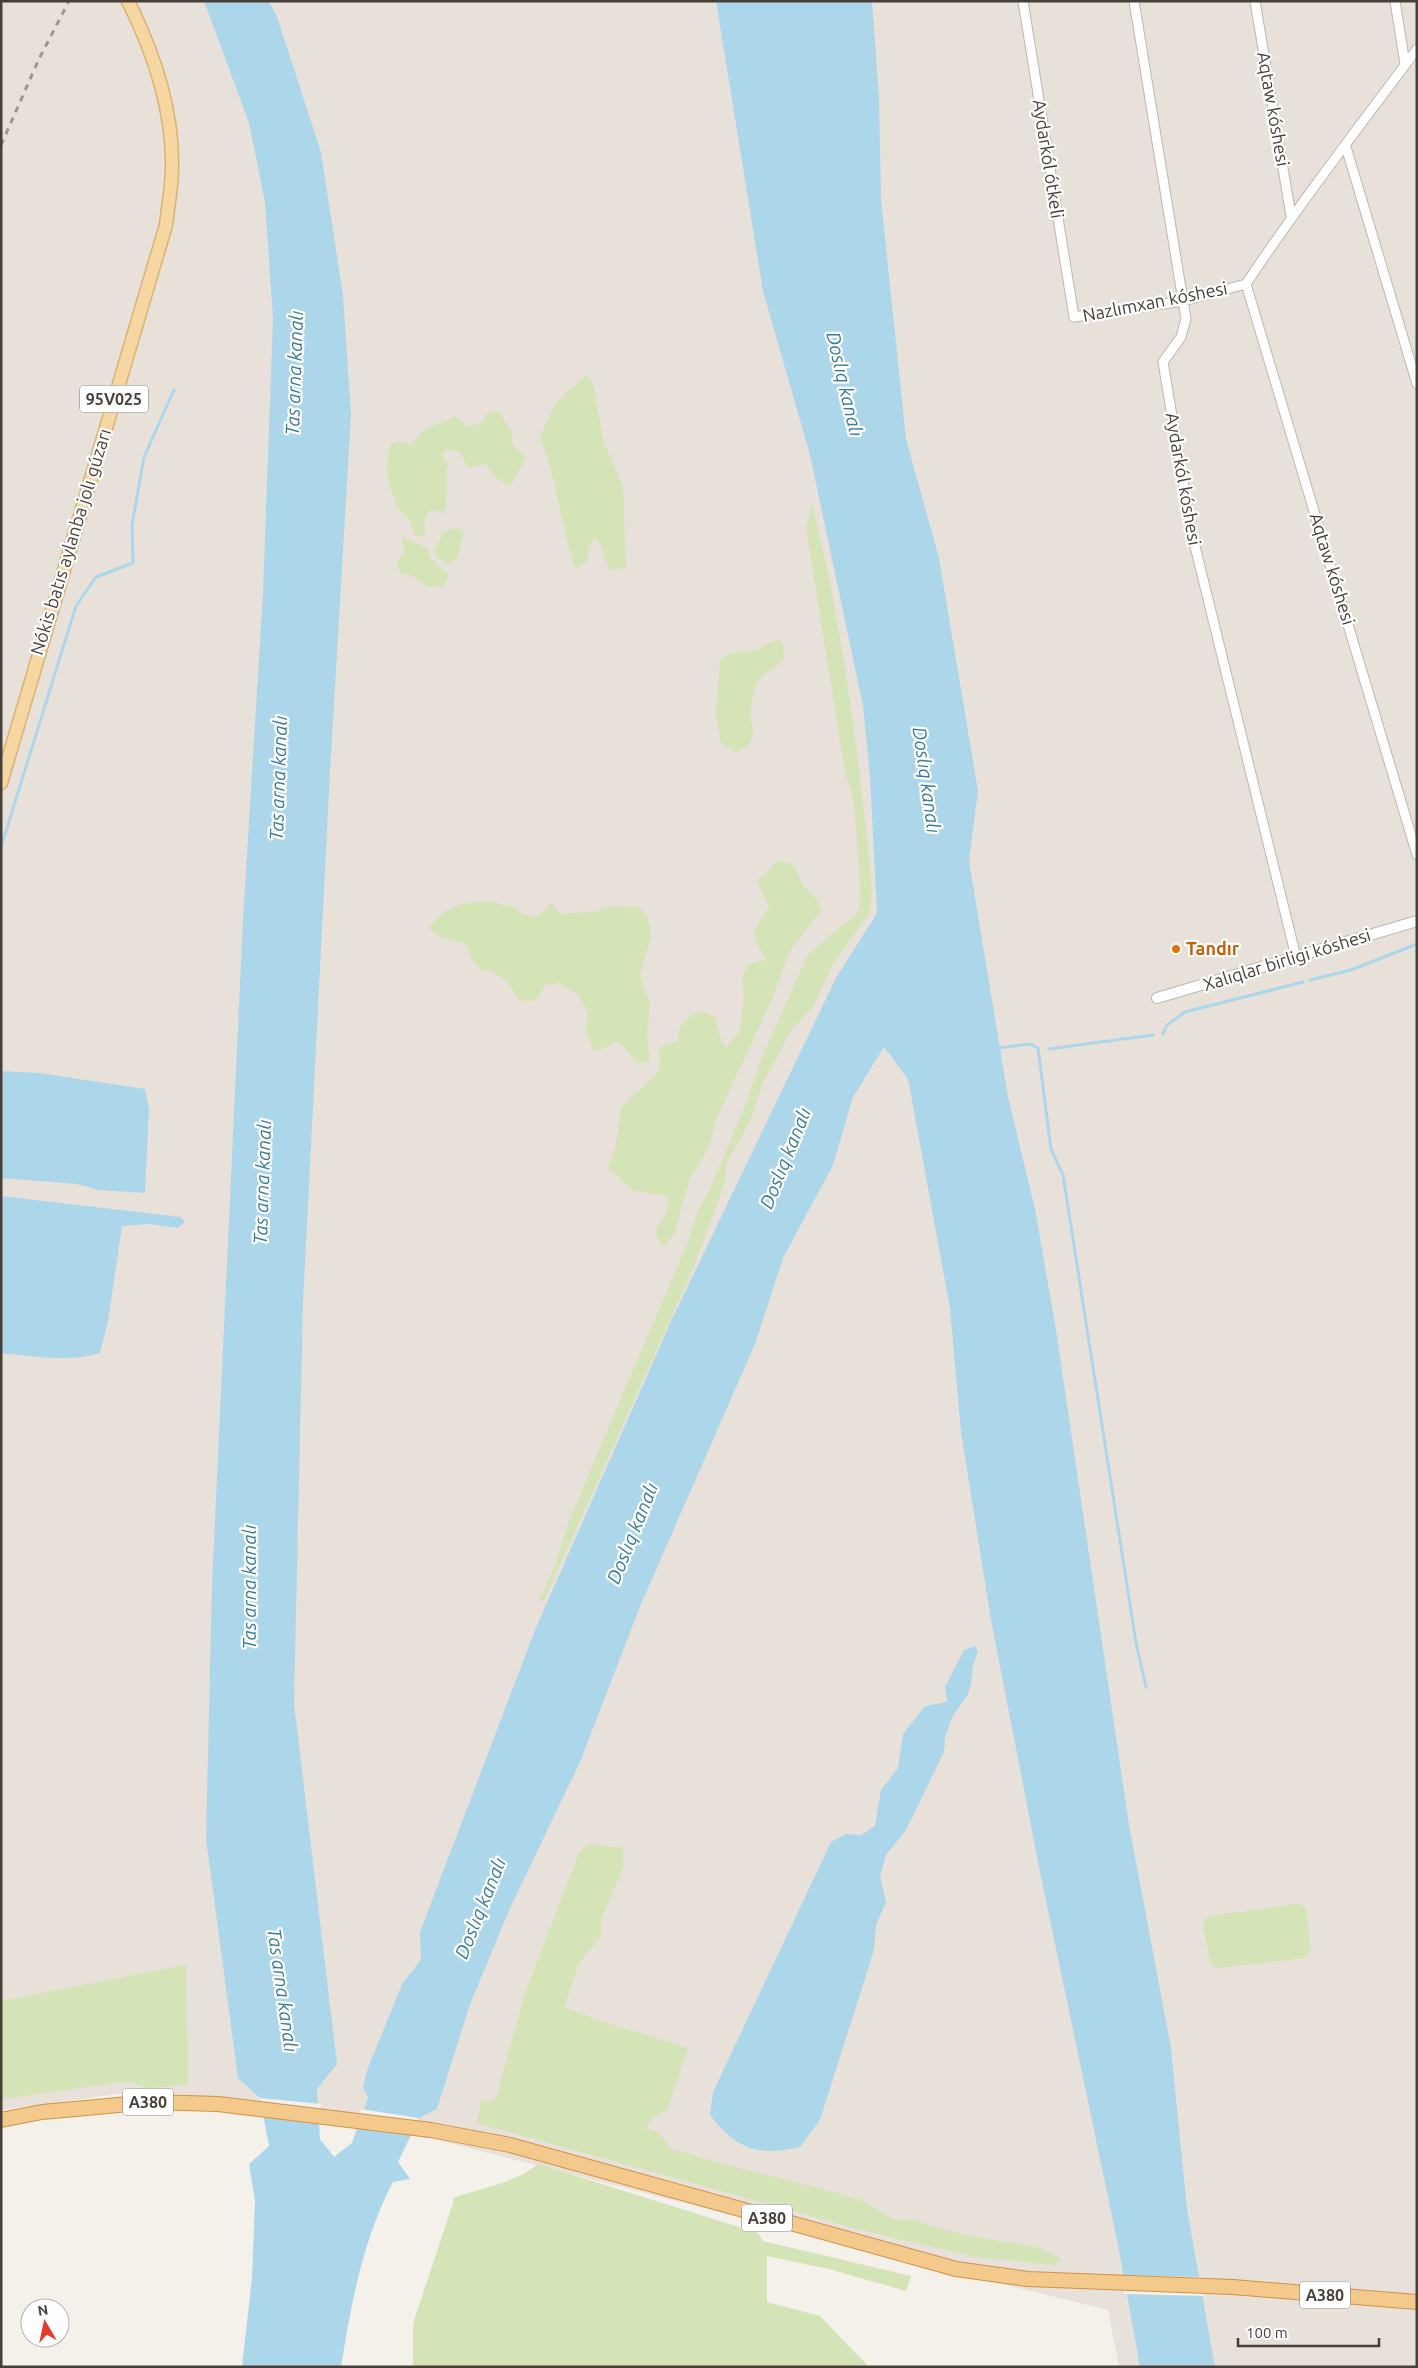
<svg xmlns="http://www.w3.org/2000/svg" width="1418" height="2368" font-family="Ubuntu,sans-serif">
<rect width="100%" height="100%" fill="#f4f0ea"/>
<path fill="#e7e1d9" d="M1 1H1417V2367H1119L1108 2310 977 2278 438 2140 223 2106 168 2092 118 2094 1 2110Z"/>
<path fill="#d4e4b7" d="M586 375 593 383 603 440 623 487 626 567 610 571 601 546 595 538 588 549 587 562 575 569C561 525 557 479 540 437L555 404Z
M500 411 504 421 511 429 513 446 526 458 510 486 497 478 486 464 467 468 460 451 445 450 442 456 448 462C444 480 450 496 443 514L437 510 429 511 424 521 425 536 415 535 408 518 397 507 389 485 387 466 390 444 400 441 412 444C422 428 439 424 456 416L468 427 481 423 488 413Z
M812 503C843 630 860 761 872 891L870 912 834 962 813 1007 792 1029 764 1081 749 1123 727 1162 725 1182 695 1264 544 1601 539 1600 555 1566 567 1526 607 1431 689 1240 698 1211 709 1191 748 1099 758 1067 807 956 842 925 855 917 861 902 854 802 845 772 806 528Z
M458 528 464 533 457 559 447 564 436 556 435 548 441 539V532Z
M402 536 428 549 431 559 449 575 443 587 427 586 413 576 400 573 397 563 404 552Z
M780 640 784 647 783 661 758 679C752 699 747 714 754 733L748 746 736 752 721 743 716 714 720 660 729 654 758 650 765 644Z
M778 861 793 864 804 887 815 897 822 910 791 949 771 1001 716 1120 709 1148 690 1178 675 1232 664 1247C647 1226 663 1226 667 1209 668 1205 667 1200 667 1196L632 1190 608 1168 615 1149 622 1106 658 1072 660 1061 658 1049 669 1043 678 1042 679 1028 692 1015 702 1011 715 1017 719 1033 725 1047 740 1032 744 997 742 979 748 964 767 960 759 948 754 932 769 906 757 881Z
M481 902H492L516 908 521 914 536 917 553 903 559 914 593 912 611 906 639 907 648 918 651 936 640 975 650 1004 647 1036 650 1061 637 1064 628 1051 617 1042 594 1052 585 1029 588 1013 579 995 559 983 545 985 536 1001 519 1000 508 982 491 970H482L472 960 466 944 438 936 429 927C447 907 455 904 481 902Z
M588 1844 623 1848V1867L601 1920V1936L579 1963 564 2007 600 2021 688 2048 667 2110 652 2118 646 2129 658 2132 671 2149 738 2168 837 2193 860 2200 894 2219 913 2220 964 2235 1041 2248 1061 2259 1054 2265 975 2257 857 2229 477 2123 481 2100 489 2102 496 2099 524 1996 579 1853Z
M1298 1904 1306 1908 1311 1952 1304 1958 1217 1968 1210 1963 1203 1923 1208 1916Z
M186 1965 188 2085 147 2088 129 2081 1 2099V2001Z
M538 2164 758 2233 763 2241 911 2276 906 2291 829 2269 767 2256V2302L820 2316 869 2367H413V2324L453 2203V2198C481 2188 514 2184 538 2164Z"/>
<path fill="#acd7eb" d="M204 1H269L277 17 321 152 343 295 351 414 330 772 303 1303 294 1703 337 2064 317 2089 320 2139 334 2157 352 2143 368 2098 363 2086 368 2068 402 1984 421 1960 420 1932 535 1630 672 1319 836 978 877 913 870 776 863 706 810 455 763 291 716 1H872L879 96 881 199 906 439 939 558 978 791 969 861 1008 1097 1035 1209 1056 1330 1129 1825 1171 2048 1187 2209 1215 2367H1140L1118 2245 1041 1877 991 1620 961 1432 950 1308 908 1079 884 1047 853 1097 833 1165 783 1258 755 1344 641 1604 580 1762 511 1906 470 2004 437 2109 419 2118 398 2162 410 2179 393 2182C363 2239 351 2304 341 2367H242L252 2278 255 2201 249 2164 269 2146 260 2098 238 2078 206 1839 212 1584 243 920 263 592 273 318 265 202 249 123Z
M1 1071 39 1073 145 1089 149 1108 145 1193 98 1190 77 1184 1 1178Z
M1 1196 181 1217 185 1222 178 1228 149 1224 122 1226 108 1321 100 1353C69 1363 33 1356 1 1353Z
M975 1646 978 1652 973 1664 971 1684 967 1696 952 1717 945 1737 944 1752 906 1830 886 1855 880 1876 886 1902 876 1925 874 1950 820 2120 800 2147C758 2157 736 2149 710 2115L713 2092 831 1842 846 1834 861 1835 875 1826 881 1790 898 1768 903 1734 925 1706 947 1702 945 1687 964 1650Z"/>
<path fill="#f4f0ea" d="M260 2098 321 2104 322 2122 262 2117Z
M361 2109 419 2118 411 2135 355 2127Z
M1121 2275 1202 2277 1205 2296 1124 2294Z"/>
<g fill="none" stroke-linecap="round" stroke-linejoin="round">
<path stroke="#acd7eb" stroke-width="3" d="M1 847 76 606 96 577 133 563 132 525 144 457 174 390
M1310 980 1351 970 1417 944
M1163 1034 1167 1025 1185 1012 1303 982
M997 1048 1030 1044 1038 1048 1051 1149 1063 1175 1136 1643 1146 1687
M1049 1049 1153 1035"/>
<g stroke="#bfb7ad" stroke-width="11">
<path id="minor" d="M1023 1 1074 317 1183 301 1246 284C1300 203 1359 127 1417 49
M1134 1 1186 319 1181 337 1163 362 1191 530 1296 957
M1255 1 1291 216
M1395 1 1405 64
M1346 147 1417 384
M1246 284 1417 855"/>
</g>
<g stroke="#bfb7ad" stroke-width="12">
<path id="tertiary" d="M1157 998 1417 921"/>
</g>
<g stroke="#dbb272" stroke-width="15">
<path id="primary" d="M1 783 166 225C168 206 172 186 172 167 173 110 153 51 128 1"/>
</g>
<g stroke="#d19247" stroke-width="16">
<path id="trunk" d="M1 2120 42 2112 151 2102 218 2104 431 2130 510 2145 956 2269 1028 2279 1233 2287 1417 2302"/>
</g>
<use href="#minor" stroke="#fff" stroke-width="9"/>
<use href="#tertiary" stroke="#fff" stroke-width="10"/>
<use href="#primary" stroke="#f6d7a1" stroke-width="12"/>
<use href="#trunk" stroke="#f4ca8c" stroke-width="14"/>
<path stroke="#989898" stroke-width="3" stroke-dasharray="6 6" stroke-linecap="butt" d="M1 145 39 59 69 1"/>
</g>
<circle fill="#e8710a" stroke="#fff" stroke-width="2" cx="1176" cy="949" r="5"/>
<g text-anchor="middle" stroke-width="4.5" stroke-linejoin="round" paint-order="stroke">
<g fill="#fff" stroke="#7e7974" stroke-width="1">
<rect x="80" y="385.5" width="68" height="27" rx="4"/>
<rect x="123" y="2088.5" width="50" height="27" rx="4"/>
<rect x="742" y="2204.5" width="50" height="27" rx="4"/>
<rect x="1300" y="2281.5" width="50" height="27" rx="4"/>
</g>
<g font-size="16" font-weight="bold" fill="#474039">
<text x="114" y="405">95V025</text>
<text x="148" y="2108">A380</text>
<text x="767" y="2224">A380</text>
<text x="1325" y="2301">A380</text>
</g>
<g font-size="18" fill="#474039" stroke="#fff">
<text transform="translate(1273 109) rotate(80)" y="6">Aqtaw kóshesi</text>
<text transform="translate(1048 159) rotate(81)" y="6">Aydarkól ótkeli</text>
<text transform="translate(1155 302) rotate(-11)" y="6">Nazlımxan kóshesi</text>
<text transform="translate(1183 479) rotate(80)" y="6">Aydarkól kóshesi</text>
<text transform="translate(71 542) rotate(-73)" y="6">Nókis batıs aylanba jolı gúzarı</text>
<text transform="translate(1332 569) rotate(73)" y="6">Aqtaw kóshesi</text>
<text transform="translate(1287 960) rotate(-17)" y="6">Xalıqlar birligi kóshesi</text>
</g>
<g font-size="18" font-weight="bold" fill="#c56008" stroke="#fff" text-anchor="start">
<text x="1186" y="955">Tandır</text>
</g>
<g font-size="19" font-style="italic" fill="#36799c" stroke="#fff">
<text transform="translate(294 373) rotate(-88)" y="7">Tas arna kanalı</text>
<text transform="translate(845 384) rotate(77)" y="7">Doslıq kanalı</text>
<text transform="translate(278 778) rotate(-88)" y="7">Tas arna kanalı</text>
<text transform="translate(927 780) rotate(82)" y="7">Doslıq kanalı</text>
<text transform="translate(785 1158) rotate(-68)" y="7">Doslıq kanalı</text>
<text transform="translate(262 1182) rotate(-88)" y="7">Tas arna kanalı</text>
<text transform="translate(632 1533) rotate(-68)" y="7">Doslıq kanalı</text>
<text transform="translate(249 1587) rotate(-90)" y="7">Tas arna kanalı</text>
<text transform="translate(480 1908) rotate(-68)" y="7">Doslıq kanalı</text>
<text transform="translate(283 1990) rotate(82)" y="7">Tas arna kanalı</text>
</g>
</g>
<rect width="1418" height="2368" fill="none" stroke="#474039" stroke-width="5"/>
<g transform="translate(45 2323) rotate(351)"><circle r="24" fill="#ffffff" stroke="#b5b3b0"/>
<path d="M0-4L9 19L0 12L-9 19Z" fill="#e8392d"/>
<text y="-8" font-size="14" font-weight="bold" text-anchor="middle" fill="#474039">N</text>
</g>
<path d="M1238 2338v8h141v-8" fill="none" stroke="#474039" stroke-width="2.5"/>
<text x="1246" y="2338" font-size="15" fill="#474039" stroke="#ffffff" stroke-width="4" paint-order="stroke">100 m</text>
</svg>
